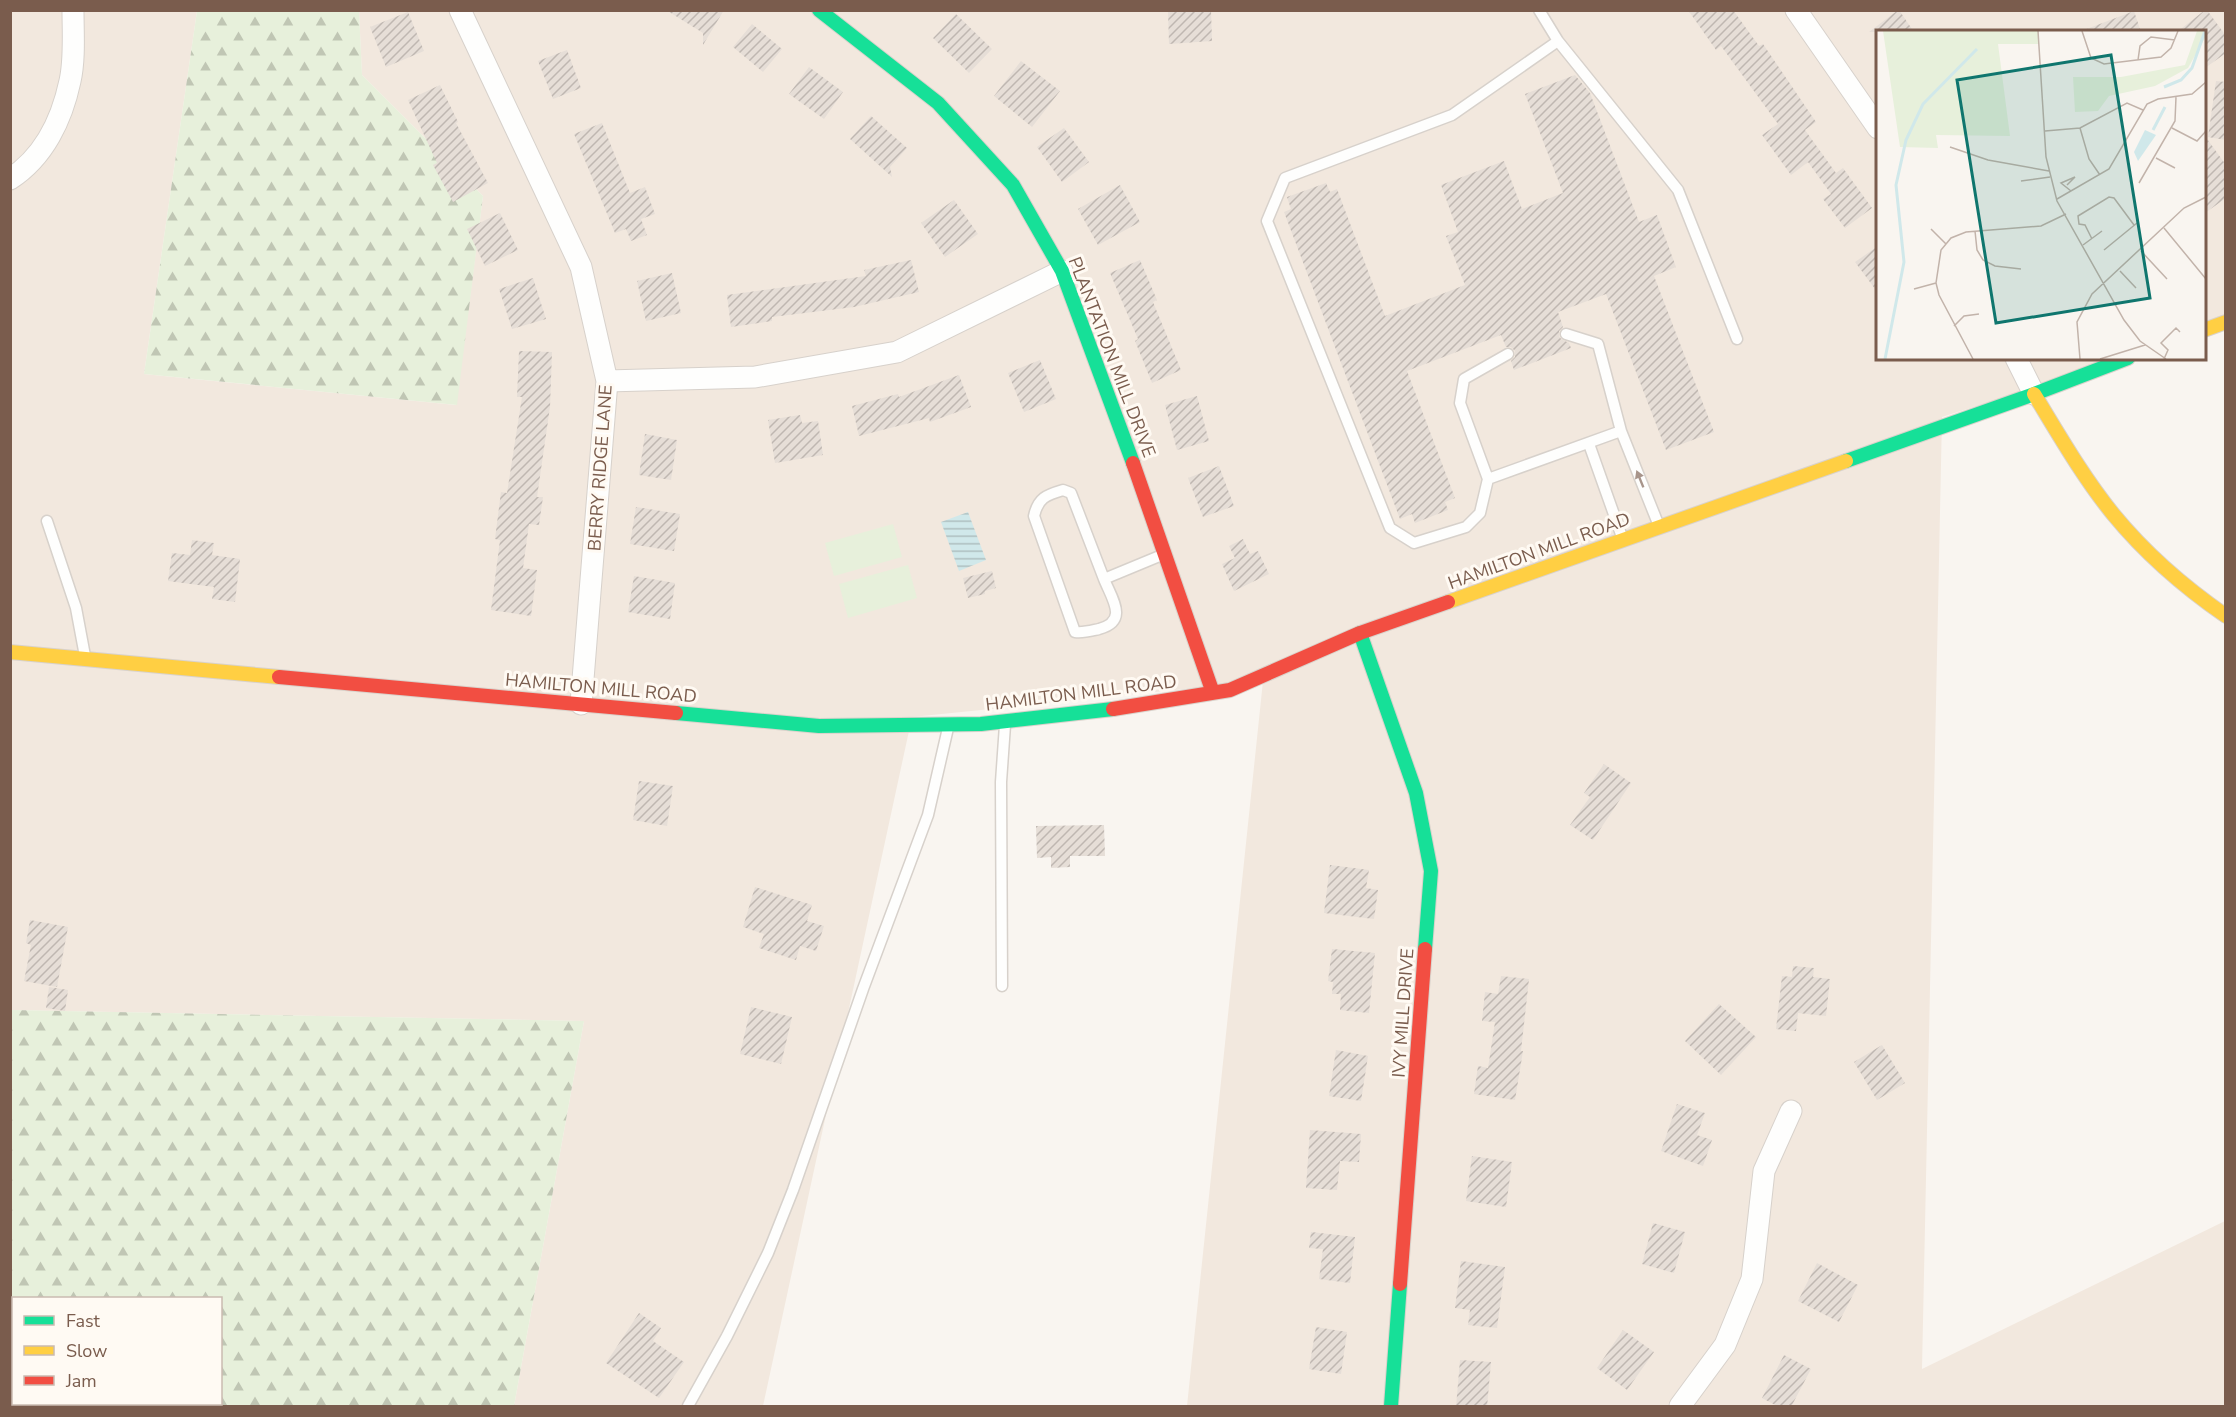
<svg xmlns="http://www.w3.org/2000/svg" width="2236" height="1417" font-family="'Nunito Sans',sans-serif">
<defs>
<pattern id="forest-firs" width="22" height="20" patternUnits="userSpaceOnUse" patternTransform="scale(1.5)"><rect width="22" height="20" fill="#e7f0db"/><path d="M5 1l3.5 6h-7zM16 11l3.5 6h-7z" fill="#c0c6b4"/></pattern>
<pattern id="water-rules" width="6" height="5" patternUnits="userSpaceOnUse" patternTransform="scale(1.5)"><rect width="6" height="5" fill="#d0e8ea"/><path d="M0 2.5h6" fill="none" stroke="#aebfc0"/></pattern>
<pattern id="building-hatch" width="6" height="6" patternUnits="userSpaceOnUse" patternTransform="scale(1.5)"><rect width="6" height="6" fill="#e6ded7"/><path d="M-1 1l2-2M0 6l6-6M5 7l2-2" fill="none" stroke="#bfb7b1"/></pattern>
</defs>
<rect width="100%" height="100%" fill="#f9f5f0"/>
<path fill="#f2e8de" d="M11 11H197L144 374 456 405 483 196 362 75 359 11H2225V323L2205 330 2204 32H1878V358L2125 359 1942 417 1922 1369 2225 1221V1406H1187L1263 681 912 717 763 1406H514L584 1021 11 1010Z"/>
<path fill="#e7f0db" d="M893 524 902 557 834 576 825 543Z
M908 565 917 598 848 618 839 584Z"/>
<path fill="url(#forest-firs)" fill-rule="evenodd" d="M197 11H359L362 75 483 196 457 405 144 374Z
M11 1010 584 1021 514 1406H11ZM14 1298H220V1404H14Z"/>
<path fill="url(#water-rules)" d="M968 512 986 560 959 571 941 522Z"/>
<path fill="url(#building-hatch)" d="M666 10H724L703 45V33Z
M1168 10H1211L1212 41 1169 44Z
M1688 10H1733L1759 46 1763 44 1816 122 1805 130 1836 173 1843 168 1872 208 1845 228 1823 199 1831 194 1808 162 1791 175 1762 135 1778 124 1721 46 1716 50Z
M1899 10 1914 32H1869L1898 10Z
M2205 10H2207L2226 36V53L2205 68V32H2177Z
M2134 11 2141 32H2084V30Z
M408 12 424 51 386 67 370 27Z
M956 14 992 49 969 73 933 38Z
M752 24 782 49 763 72 733 47Z
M567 50 581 88 553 99 538 61Z
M1021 61 1060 91 1032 127 994 96Z
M809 67 843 92 824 119 789 94Z
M1575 75 1590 93 1639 222 1657 215 1676 267 1654 276 1714 432 1666 450 1606 294 1558 312 1563 327 1559 331V336L1561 339 1569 343 1571 348 1514 370 1511 361 1515 357V351L1511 347H1506L1501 335 1407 371 1455 498 1445 502 1448 510 1415 523 1412 514 1400 519 1284 212 1291 209 1287 197 1326 183 1330 192 1337 189 1385 316 1465 285 1446 236 1458 232 1441 185 1504 161 1522 209 1563 193 1525 94Z
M2216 81 2226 82V140L2208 137Z
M440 85 458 122 456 123 488 183 453 202 433 165 437 163 408 100Z
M871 116 907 148 890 167 892 177 850 139Z
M602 123 630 193 645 187 655 214 641 219 647 235 631 241 626 229 615 233 574 134Z
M1064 128 1089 162 1062 182 1037 147Z
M2205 136 2226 165V198L2205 213Z
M1120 185 1140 222 1098 245 1078 209Z
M954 200 978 234 945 257 921 223Z
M500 213 518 250 485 266 467 229Z
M1878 246V293L1855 262Z
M911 260 919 292 854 307 772 317V321L731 327 727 295 866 276 864 270Z
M1140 260 1157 300 1153 302 1181 370 1152 383 1135 341 1138 339 1110 273Z
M672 273 681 313 646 321 637 281Z
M533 278 546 319 512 329 499 289Z
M519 351 552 352 550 407 537 497H543L539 525 529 524 523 568 537 570 531 616 491 610 500 540 495 539 501 492 507 493 522 397H517Z
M1040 360 1056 399 1024 412 1008 373Z
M959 375 971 407 930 422 929 418 859 436 852 406 898 394 899 397Z
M1197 396 1209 441 1177 450 1165 405Z
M800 415 802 423 818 421 823 455 775 463 768 420Z
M645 434 677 440 671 480 639 475Z
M1219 466 1234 506 1203 517 1188 478Z
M636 507 680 514 674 551 630 544Z
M1243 539 1250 554 1258 551 1269 574 1234 591 1222 564 1235 558 1229 546Z
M192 540 214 543 212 555 240 559 235 602 212 599 214 587 168 581 172 553 190 555Z
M992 571 996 588 985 591V594L968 598 963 578Z
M634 576 675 583 670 619 628 612Z
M1604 764 1631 783 1593 840 1570 825 1590 797 1584 793Z
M639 781 673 786 667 826 633 820Z
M1104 825 1105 856H1070V867L1051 868V857L1037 858 1036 826Z
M1330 865 1369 870 1366 888 1378 890 1374 919 1324 913Z
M755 887 812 905 807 921 824 926 816 951 800 946 796 960 759 948 764 934 743 927Z
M30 920 68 927 57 987 24 981 31 945 26 943Z
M1332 949 1375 953 1369 1013 1340 1010 1341 994H1332L1333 982 1328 981Z
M1793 966 1814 968 1813 977 1830 979 1826 1016 1798 1013 1796 1031 1776 1029 1782 976 1792 977Z
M1501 976 1529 979 1521 1051H1523L1515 1100 1474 1094 1478 1066 1488 1068 1495 1022 1482 1021 1485 992 1498 994Z
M49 987 68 990 65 1011 46 1008Z
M1719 1004 1756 1037 1721 1075 1685 1041Z
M751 1007 792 1017 781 1064 740 1054Z
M1882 1045 1905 1083 1877 1100 1854 1062Z
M1336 1050 1368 1056 1361 1101 1329 1096Z
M1677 1104 1705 1113 1697 1135 1712 1140 1703 1166 1661 1151Z
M1310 1130 1361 1134 1359 1162 1340 1161 1337 1190 1306 1188Z
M1472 1156 1512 1162 1506 1207 1466 1201Z
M1653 1223 1685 1232 1674 1273 1642 1264Z
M1311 1232 1355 1237 1350 1283 1319 1279 1323 1249 1309 1248Z
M1461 1261 1505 1267 1497 1328 1468 1325 1470 1310 1455 1308Z
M1817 1263 1858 1285 1839 1322 1798 1301Z
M639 1313 661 1328 653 1341 684 1362 659 1398 606 1363Z
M1316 1327 1347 1332 1341 1374 1309 1369Z
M1623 1330 1654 1352 1627 1390 1597 1368Z
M1784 1355 1811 1369 1791 1407H1779L1762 1398Z
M1460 1360 1491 1362 1487 1407H1456Z"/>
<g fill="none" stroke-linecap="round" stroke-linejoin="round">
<g stroke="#d7d1cb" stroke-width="13">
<path id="lane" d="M1539 10 1558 41 1678 190 1737 339
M1558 41 1452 115 1285 178 1267 221 1390 528 1414 543 1466 527 1480 513 1488 479 1621 431
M1566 334 1598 344 1621 431 1659 526
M1589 444 1622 537
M1488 479 1460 403 1464 379 1508 354
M47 521 76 608 85 656
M1104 579 1071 493 1063 490C1046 495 1038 498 1034 516L1075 632C1084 633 1090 631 1099 629 1129 621 1112 599 1104 579L1162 555
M1002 986 1001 782 1005 725
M688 1406 727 1336 768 1253 793 1190 863 989 928 815 948 728"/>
</g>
<g stroke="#d7d1cb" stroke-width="23">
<path id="street" d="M460 10 581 267 607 381 581 704
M1796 10 1878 128
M10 179C44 157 62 119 70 81 75 59 73 33 73 10
M2016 358 2034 394
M607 381 755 377 897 352 1062 271
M1680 1406 1725 1345 1752 1279 1764 1171 1791 1111"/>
</g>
<g stroke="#d9d2cb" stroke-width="16">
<path id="fast" d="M819 10 938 103 1013 185 1062 271 1133 463
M1846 461 2034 394 2128 358
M1360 633 1416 793 1431 871 1425 949
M676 713 819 726 981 724 1113 709
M1391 1406 1400 1284"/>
</g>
<g stroke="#d9d2cb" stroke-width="16">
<path id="slow" d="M2204 330 2226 322
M2034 394C2059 435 2083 477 2113 514 2145 553 2184 587 2226 616
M1448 602 1846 461
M10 652 279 677"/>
</g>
<g stroke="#d9d2cb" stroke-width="16">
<path id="jam" d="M1133 463 1213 693
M279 677 676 713
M1113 709 1230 690 1360 633 1448 602
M1400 1284 1425 949"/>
</g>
<use href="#lane" stroke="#fefefd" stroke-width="10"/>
<use href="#street" stroke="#fefefd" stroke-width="21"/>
<use href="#fast" stroke="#16e098" stroke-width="14"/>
<use href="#slow" stroke="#ffcf43" stroke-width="14"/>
<use href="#jam" stroke="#f24e42" stroke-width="14"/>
</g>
<defs><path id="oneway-solid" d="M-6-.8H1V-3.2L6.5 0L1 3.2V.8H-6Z" transform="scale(1.5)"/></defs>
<use fill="#a8958b" href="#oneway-solid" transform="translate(1640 479) rotate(-112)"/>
<g text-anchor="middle" stroke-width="6" stroke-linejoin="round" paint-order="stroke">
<g font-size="18" fill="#7a5c4d" stroke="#fffaf3">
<text transform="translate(1112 357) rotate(69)" y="6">PLANTATION MILL DRIVE</text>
<text transform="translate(600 468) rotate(-86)" y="6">BERRY RIDGE LANE</text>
<text transform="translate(1539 551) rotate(-20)" y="6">HAMILTON MILL ROAD</text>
<text transform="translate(601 688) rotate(5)" y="6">HAMILTON MILL ROAD</text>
<text transform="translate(1081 693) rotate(-7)" y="6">HAMILTON MILL ROAD</text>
<text transform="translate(1403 1013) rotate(-86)" y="6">IVY MILL DRIVE</text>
</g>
</g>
<g transform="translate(1876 30)">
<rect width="330" height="330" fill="#f9f5f0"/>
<path d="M7 1H163V14H122L134 106 60 105 62 118 24 117ZM321 1H330V6L312 38 279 56 233 66 222 81 199 82 197 47H245L309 35Z" fill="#e7f0db"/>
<path d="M269 100 280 105 262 131 258 122Z" fill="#d0e8ea"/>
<path fill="none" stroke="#d0e8ea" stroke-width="3" d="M288 57 305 50 316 38 329 1M277 100 289 77M9 329 28 232 20 155 30 110 47 74 101 19"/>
<path fill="none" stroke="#c2b3aa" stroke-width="1.5" d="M162 1 170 127 181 171 248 290 264 311 290 329M206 1 215 28 228 34 285 27 295 18 302 1M262 30 264 16 275 7 299 10M204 98 213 129 224 145M296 98 321 111 330 101M169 101 204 98 251 73 267 80M74 117 112 130 173 141M280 128 299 138M145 151 174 147M263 153 299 91 300 67M191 155 199 147 185 153 195 161M181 169 233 139 271 74 282 69 316 64 330 52M288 198 330 249M55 199 70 214M99 201 101 220 107 230 119 236 145 239M216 209 209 195 203 194 202 186 233 167 238 168 258 195M207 215 226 201M228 220 261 193M265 221 291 249M244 241 260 258M38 259 60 253M78 296 88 286 103 284M97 329 63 265 60 253 65 220 75 208 90 202 165 196 190 184M204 329 201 292 216 264 308 178 330 167M224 329 269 315M288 329 292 320 285 313 300 298 304 302"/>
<path fill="#0f766e" fill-opacity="0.15" stroke="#0f766e" stroke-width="3" d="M235 25 274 268 120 293 81 50Z"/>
<rect width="330" height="330" fill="none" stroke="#7a5c4d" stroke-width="3"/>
</g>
<rect width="2236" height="1417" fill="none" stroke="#7a5c4d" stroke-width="24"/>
<rect x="12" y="1297" width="210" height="108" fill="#fffaf3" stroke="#cabbb1" stroke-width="1.5"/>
<rect x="24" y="1316" width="30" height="9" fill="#16e098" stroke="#cabbb1" stroke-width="1.5"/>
<text x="66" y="1327" font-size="18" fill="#7a5c4d">Fast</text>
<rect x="24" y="1346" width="30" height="9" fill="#ffcf43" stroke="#cabbb1" stroke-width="1.5"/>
<text x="66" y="1357" font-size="18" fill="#7a5c4d">Slow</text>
<rect x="24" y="1376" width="30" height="9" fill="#f24e42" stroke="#cabbb1" stroke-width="1.5"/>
<text x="66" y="1387" font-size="18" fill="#7a5c4d">Jam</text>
</svg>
